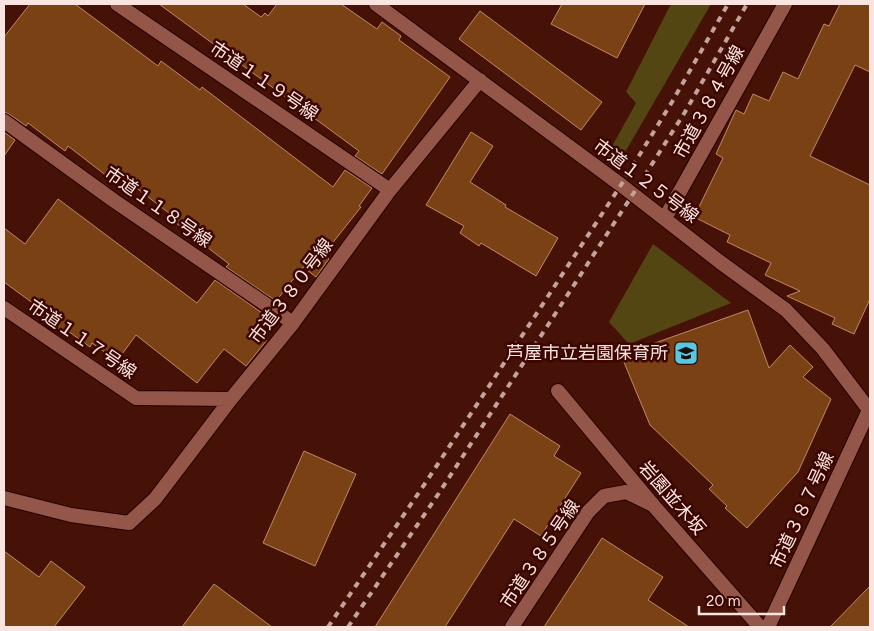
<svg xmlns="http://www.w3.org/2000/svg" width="874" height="631" font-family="Figtree,'Noto Sans JP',sans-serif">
<rect width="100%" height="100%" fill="#461106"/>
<path fill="#544612" d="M671 4H711L617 166 605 159 636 103 626 92Z
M653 244 731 303 629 344 609 322Z"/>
<path fill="#7a4115" stroke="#c08965" d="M30 4H75L158 66 161 61 200 90 202 87 333 187 345 170 372 188 359 206 361 207 323 255 329 259 316 277 303 267 276 301 226 267 229 264 176 223 178 220 117 173 112 180 68 146 65 151 28 123 26 126 9 114 4 112V37Z
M159 4H243L261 17 265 13 268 16 277 4H341L377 29 382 22 401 36 399 40 450 77 382 174 355 156 359 151Z
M562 4H645L617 58 551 24Z
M840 4H870V72L855 65 810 156 870 185V299L854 334 832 324 835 318 787 296 800 291 765 275 771 263 727 242 730 235 694 217 723 158 716 154 736 110 744 114 753 94 769 101 783 72 798 79 824 24 829 26Z
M480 11 602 102 581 130 459 39Z
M4 132 15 140 4 156Z
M471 132 493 146 470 182 506 205 505 207 558 238 536 276 481 243 479 246 460 233 464 226 426 205Z
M58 199 197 303 215 280 265 315 254 329 267 340 246 366 224 349 197 383 136 335 117 361 92 343 90 347 68 331 66 334 41 316 45 312 4 282V228L25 244Z
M748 310 769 368 790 345 813 367 803 377 831 399 798 472 747 528 725 508 727 506 709 489 713 485 650 425 621 355Z
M510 414 560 446 554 456 581 473 541 536 514 519 445 627H375Z
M304 451 356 474 315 566 263 543Z
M602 538 663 577 648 600 689 627H544Z
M4 551 39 577 51 561 85 587 54 627H4Z
M214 584 272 627H182Z
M870 586V627H830Z"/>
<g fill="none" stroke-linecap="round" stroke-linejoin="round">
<g stroke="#250100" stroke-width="16">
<path id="minor" d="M117 4 390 190
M376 4 621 185 720 262 786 310 823 349 870 411
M4 121 113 200 293 323
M665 218 785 4
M4 308 136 398 231 399
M558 391 653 505
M4 498 71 515 129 523 155 499 231 399 293 323 390 190 480 80"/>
</g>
<g stroke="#250100" stroke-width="16">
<path id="tertiary" d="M512 627 588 512 604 496 626 492 653 505 760 627
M768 627 870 408"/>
</g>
<use href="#minor" stroke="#935648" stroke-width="14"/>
<use href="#tertiary" stroke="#935648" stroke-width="14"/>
<path stroke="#c3a39c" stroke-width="4" stroke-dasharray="6 6" stroke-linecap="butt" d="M328 627 426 482 621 185 672 102 728 4
M348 627 439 493 633 194 685 112 747 4"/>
</g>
<defs>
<g id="school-square" transform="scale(1.25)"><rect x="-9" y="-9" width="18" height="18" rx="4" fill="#56c9e1" stroke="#3b0600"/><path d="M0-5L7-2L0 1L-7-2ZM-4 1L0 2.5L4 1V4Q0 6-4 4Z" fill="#111"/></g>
</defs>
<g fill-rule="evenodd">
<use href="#school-square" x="686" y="353"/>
</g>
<g text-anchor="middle" stroke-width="5" stroke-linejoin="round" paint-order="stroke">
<g font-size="18" fill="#fae4df" stroke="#3b0600">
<text transform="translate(264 81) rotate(34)" y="6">市道１１９号線</text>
<text transform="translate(709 102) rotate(-61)" y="6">市道３８４号線</text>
<text transform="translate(646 181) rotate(37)" y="6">市道１２５号線</text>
<text transform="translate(158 207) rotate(35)" y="6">市道１１８号線</text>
<text transform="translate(291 291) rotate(-53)" y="6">市道３８０号線</text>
<text transform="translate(82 339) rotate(34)" y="6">市道１１７号線</text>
<text transform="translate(672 498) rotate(49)" y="6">岩園並木坂</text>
<text transform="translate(802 510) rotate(-65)" y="6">市道３８７号線</text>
<text transform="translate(540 554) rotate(-56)" y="6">市道３８５号線</text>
</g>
<g font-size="18" fill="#fae4df" stroke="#3b0600" text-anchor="end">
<text x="668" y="359">芦屋市立岩園保育所</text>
</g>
</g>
<rect width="874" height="631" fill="none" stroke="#fae4df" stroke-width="10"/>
<path d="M699 606v8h85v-8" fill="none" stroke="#fae4df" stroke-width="2.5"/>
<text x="706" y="606" font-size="15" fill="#fae4df" stroke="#3b0600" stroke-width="4" paint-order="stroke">20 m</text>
</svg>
